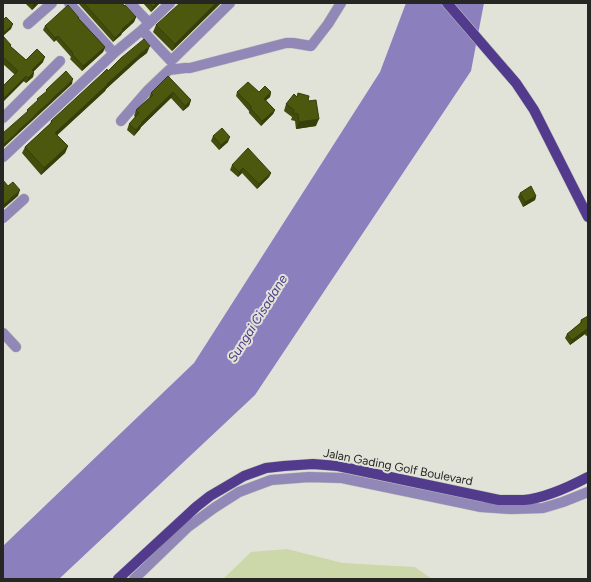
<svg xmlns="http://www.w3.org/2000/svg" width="591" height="582" font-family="Figtree,sans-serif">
<rect width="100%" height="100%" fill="#e1e3d9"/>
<path fill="#ccd7aa" d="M287 549 343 563 415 567 432 579H223L251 552Z"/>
<path fill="#8c7fbe" d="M406 3H484L471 71 255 395 59 579H3V546L194 363 380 72Z"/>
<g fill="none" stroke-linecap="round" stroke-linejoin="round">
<g stroke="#bfc1b8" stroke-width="11">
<path id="minor" d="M69 3 114 53
M130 3 149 23
M28 24 52 3
M142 30 171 61 230 3
M3 118 60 61
M121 121 148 90 169 70 185 68H190L286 43H293L311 46 328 24 341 3
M3 157 114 53 142 30 170 3
M3 218 24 199
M3 333 16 347
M134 579 188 527 214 508 239 492 271 480 309 477 342 478 481 507 511 509 543 508 563 502 588 492"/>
</g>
<g stroke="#bfc1b8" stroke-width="11">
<path id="major" d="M447 3 516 83 534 110 588 217
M118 579 196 507 210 496 244 476 266 468 284 466 313 464 338 466 499 500C507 500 516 500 524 500 546 498 569 487 588 477"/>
</g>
<use href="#minor" stroke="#9188b7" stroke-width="10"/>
<use href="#major" stroke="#523b8d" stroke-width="10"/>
</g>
<path fill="#424c0d" d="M25 3H39L32 10Z
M78 3H122L136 17 134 22 122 33 121 35 113 42Z
M143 3H160L151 12Z
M221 3 172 51 153 32 156 25Z
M79 18V19L105 47 103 52 82 71 70 59 71 57 56 40 54 42 43 30 45 26Z
M3 36 10 46 26 60 43 62 34 71V72L33 77 26 83 14 74 3 64Z
M147 53 139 59 106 89 105 91 57 135 68 146 65 153 41 175 22 153 25 147 50 124 51 121 108 71Z
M168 76 191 100 189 106 183 111 171 98 141 127 140 129 134 136 127 130 129 124 135 117 134 116 136 110 149 98 151 93Z
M237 92H271L270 97 266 100 275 110 273 114 261 126 249 113V111L236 96Z
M297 97 308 101 316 126 296 129 295 121 291 120 292 117 284 111 286 104Z
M213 136 228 142 219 150 211 141Z
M232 165 271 173 269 177 257 189 242 173 238 177 230 170Z
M520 193 536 196 535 200 523 207 518 197Z
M588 316V335L586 336 585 334 570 345 565 338 567 334 580 323 581 320Z"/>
<path fill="#363e0a" d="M36 3H39L32 10 33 5Z
M157 3H160L151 12 153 7Z
M216 3H221L172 51 175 44Z
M136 17 134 22 122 33 121 35 113 42 115 38 122 29Z
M13 24 11 29 3 36V33Z
M58 36 56 40 54 42 55 38Z
M150 46 147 53 139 59 106 89 105 91 53 139 55 133 107 84 141 53Z
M105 47 103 52 82 71 83 66Z
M45 57 43 62 30 75 32 70Z
M34 72 33 77 26 83 28 78Z
M26 76 24 81 3 102V99Z
M73 79 72 84 3 148V145Z
M173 92 171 98 141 127 140 129 134 136 136 130 142 122Z
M271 92 270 97 263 103 264 99Z
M191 100 189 106 183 111 185 106Z
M275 110 273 114 261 126 262 121Z
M319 119 316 126 296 129 299 122Z
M230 137 228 142 219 150 221 145Z
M68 146 65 153 41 175 44 168Z
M243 168 242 173 238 177 239 172Z
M271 173 269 177 257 189 259 184Z
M20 190 18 196 3 209V205Z
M536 196 535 200 523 207 525 202Z
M587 329 585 334 570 345 572 340Z"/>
<path fill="#4d580f" stroke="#363e0a" d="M84 3H122L124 6 125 5 136 17 122 29 123 30 115 38Z
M149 3H157L153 7Z
M180 3H216L175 44 156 25Z
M68 5 79 18H78L105 47 83 66 72 54 73 53 58 36 55 38 45 26Z
M6 17 13 24 3 33V20Z
M3 36 11 45 10 46 26 60 37 49 45 57 32 70 34 72 28 78 26 76 3 99V86L18 71 3 57Z
M144 39 150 46 141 53 107 84V85L55 133 68 146 44 168 25 147 52 122 51 121 102 74 107 69 108 71 121 58Z
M66 71 73 79 3 145V133L28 111 27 110 38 100 37 99 47 91 46 90Z
M168 76 191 100 185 106 173 92 142 122V123L136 130 129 124 139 113 136 110 153 95 151 93Z
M248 82 259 92 265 86 271 92 264 99 275 110 262 121 250 108 252 107 237 92Z
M298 93 309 96 308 101 316 100 319 119 299 122 298 114 293 113 294 110 286 104 294 94 297 97Z
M222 128 230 137 221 145 213 136Z
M248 148 271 173 259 184 243 168 239 172 232 165Z
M3 180 8 186 13 182 20 190 3 205Z
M531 186 536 196 525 202 520 193Z
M588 316V331L587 329 572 340 567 334 582 322 581 320Z"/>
<g text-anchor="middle" stroke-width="4" stroke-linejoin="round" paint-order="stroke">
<g font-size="12" fill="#262723" stroke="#e1e3d9">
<text transform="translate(398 467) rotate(11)" y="4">Jalan Gading Golf Boulevard</text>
</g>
<g font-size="13" font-style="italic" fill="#503a88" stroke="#e1e3d9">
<text transform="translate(257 318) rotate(-58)" y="5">Sungai Cisadane</text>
</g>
</g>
<rect width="591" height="582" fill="none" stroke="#262723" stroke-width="8"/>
</svg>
